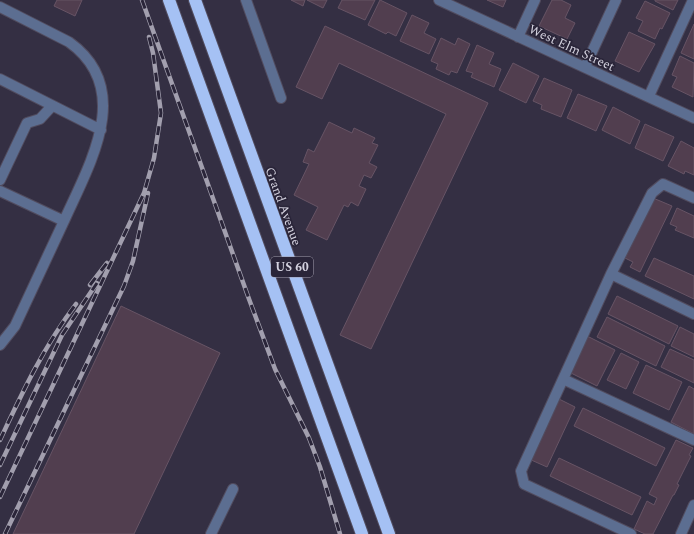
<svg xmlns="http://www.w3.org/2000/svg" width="694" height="534" font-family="Spectral,serif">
<rect width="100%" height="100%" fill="#342f43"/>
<path fill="#513e4f" stroke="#675465" d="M57 0H82L75 16 54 6Z
M291 0H305L303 6Z
M307 0H327L323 8Z
M342 0H375L365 20 338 8Z
M380 0 407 13 396 36 388 32 386 34 368 25Z
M487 0H506L503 7Z
M552 0H561L571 5 565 18 575 23 567 39 539 26Z
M655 0H678L673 10 655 1Z
M645 1 670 13 662 29 660 28 655 39 638 31 643 21 636 18Z
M412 15 429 23 424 33 436 39 429 54 400 41Z
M694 24V59L681 53Z
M325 26 488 103 371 349 340 335 446 114 339 63 322 99 296 87Z
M629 32 655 44 639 72 615 61Z
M441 38 455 45 458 38 470 44 457 73 451 71 449 75 436 69 438 64 431 61Z
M477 45 494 53 489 64 501 69 494 87 471 77 473 73 466 71Z
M680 56 694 63 693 97 672 87 677 77 672 75Z
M513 63 539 76 526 103 499 90Z
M544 78 572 90 561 117 541 109 542 105 533 101Z
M578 94 607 106 596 131 567 118Z
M613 107 640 121 630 144 602 130Z
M329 122 352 133 354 128 375 138 372 143 378 145 369 163 377 167 371 178 364 175 359 186 366 189 358 206 351 202 348 207 344 205 327 240 306 230 318 207 294 195 309 164 303 162 308 149 314 152Z
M645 124 674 137 663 161 635 148Z
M681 141 694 148V175L685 171 684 174 668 166Z
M653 198 672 206 640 272 630 267 633 262 625 258Z
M677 208 694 216V238L675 230 677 227 670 224Z
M654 258 694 276V299L645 276Z
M617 296 678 326 669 344 608 314Z
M121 306 220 353 134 534H13Z
M607 317 665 346 656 366 597 337Z
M680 327 694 334V357L671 346Z
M587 336 615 350 597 386 569 372Z
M670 349 694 360V383L661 367Z
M621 353 639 362 626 389 607 380Z
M646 365 682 382 669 410 633 393Z
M689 386 694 389V434L671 422Z
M557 398 575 407 547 467 529 459Z
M583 408 665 448 656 466 574 426Z
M676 440 693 448 689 455 691 456 677 484 679 485 674 495H673L653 534H645L634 529 647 501 654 505 657 498 649 494Z
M559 458 641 497 632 515 550 476Z"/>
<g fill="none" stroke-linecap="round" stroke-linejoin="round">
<g stroke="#514c5f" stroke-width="12">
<path id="minor" d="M246 0 281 98
M439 0 694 118
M0 7 69 42C135 89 89 165 64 221
M518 37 535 0
M585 67 616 0
M0 79 101 130
M649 96 693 0
M0 180 27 123 40 119 52 106
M0 191 64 221 15 326 0 345
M611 274 694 314
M563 379 611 274 652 193 663 184 694 198
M211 534 233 489
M631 534 524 484 521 471 563 379 694 440
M681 534 694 505"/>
</g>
<g stroke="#514c5f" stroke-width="14">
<path id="highway" d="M169 0 362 534
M195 0 389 534"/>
</g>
<use href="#minor" stroke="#5c6e91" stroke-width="10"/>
<use href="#highway" stroke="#a5c1f4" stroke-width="12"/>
<g stroke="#a29fae" stroke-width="4.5">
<path id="rail" d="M142 0 249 299 275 369 309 438 320 467 340 534
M90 285 107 263
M0 440C22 393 44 346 76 304
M0 465 62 335 97 283
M0 497 144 193 154 158 161 113 153 53 149 37
M5 534 124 286 133 261 148 193"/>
</g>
<use href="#rail" stroke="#2a2539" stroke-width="3" stroke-dasharray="9" stroke-linecap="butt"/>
</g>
<g text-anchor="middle" stroke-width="3.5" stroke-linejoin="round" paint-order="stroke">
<rect fill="#2a2539" stroke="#a19ead" stroke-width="1" x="271" y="257" width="42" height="20" rx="3"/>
<g font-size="12" font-weight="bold" fill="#d4d2df">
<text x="292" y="271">US 60</text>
</g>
<g font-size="13" fill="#d4d2df" stroke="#2a2539">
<text transform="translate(572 47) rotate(25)" y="5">West Elm Street</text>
<text transform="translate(284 206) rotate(70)" y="5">Grand Avenue</text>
</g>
</g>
</svg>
